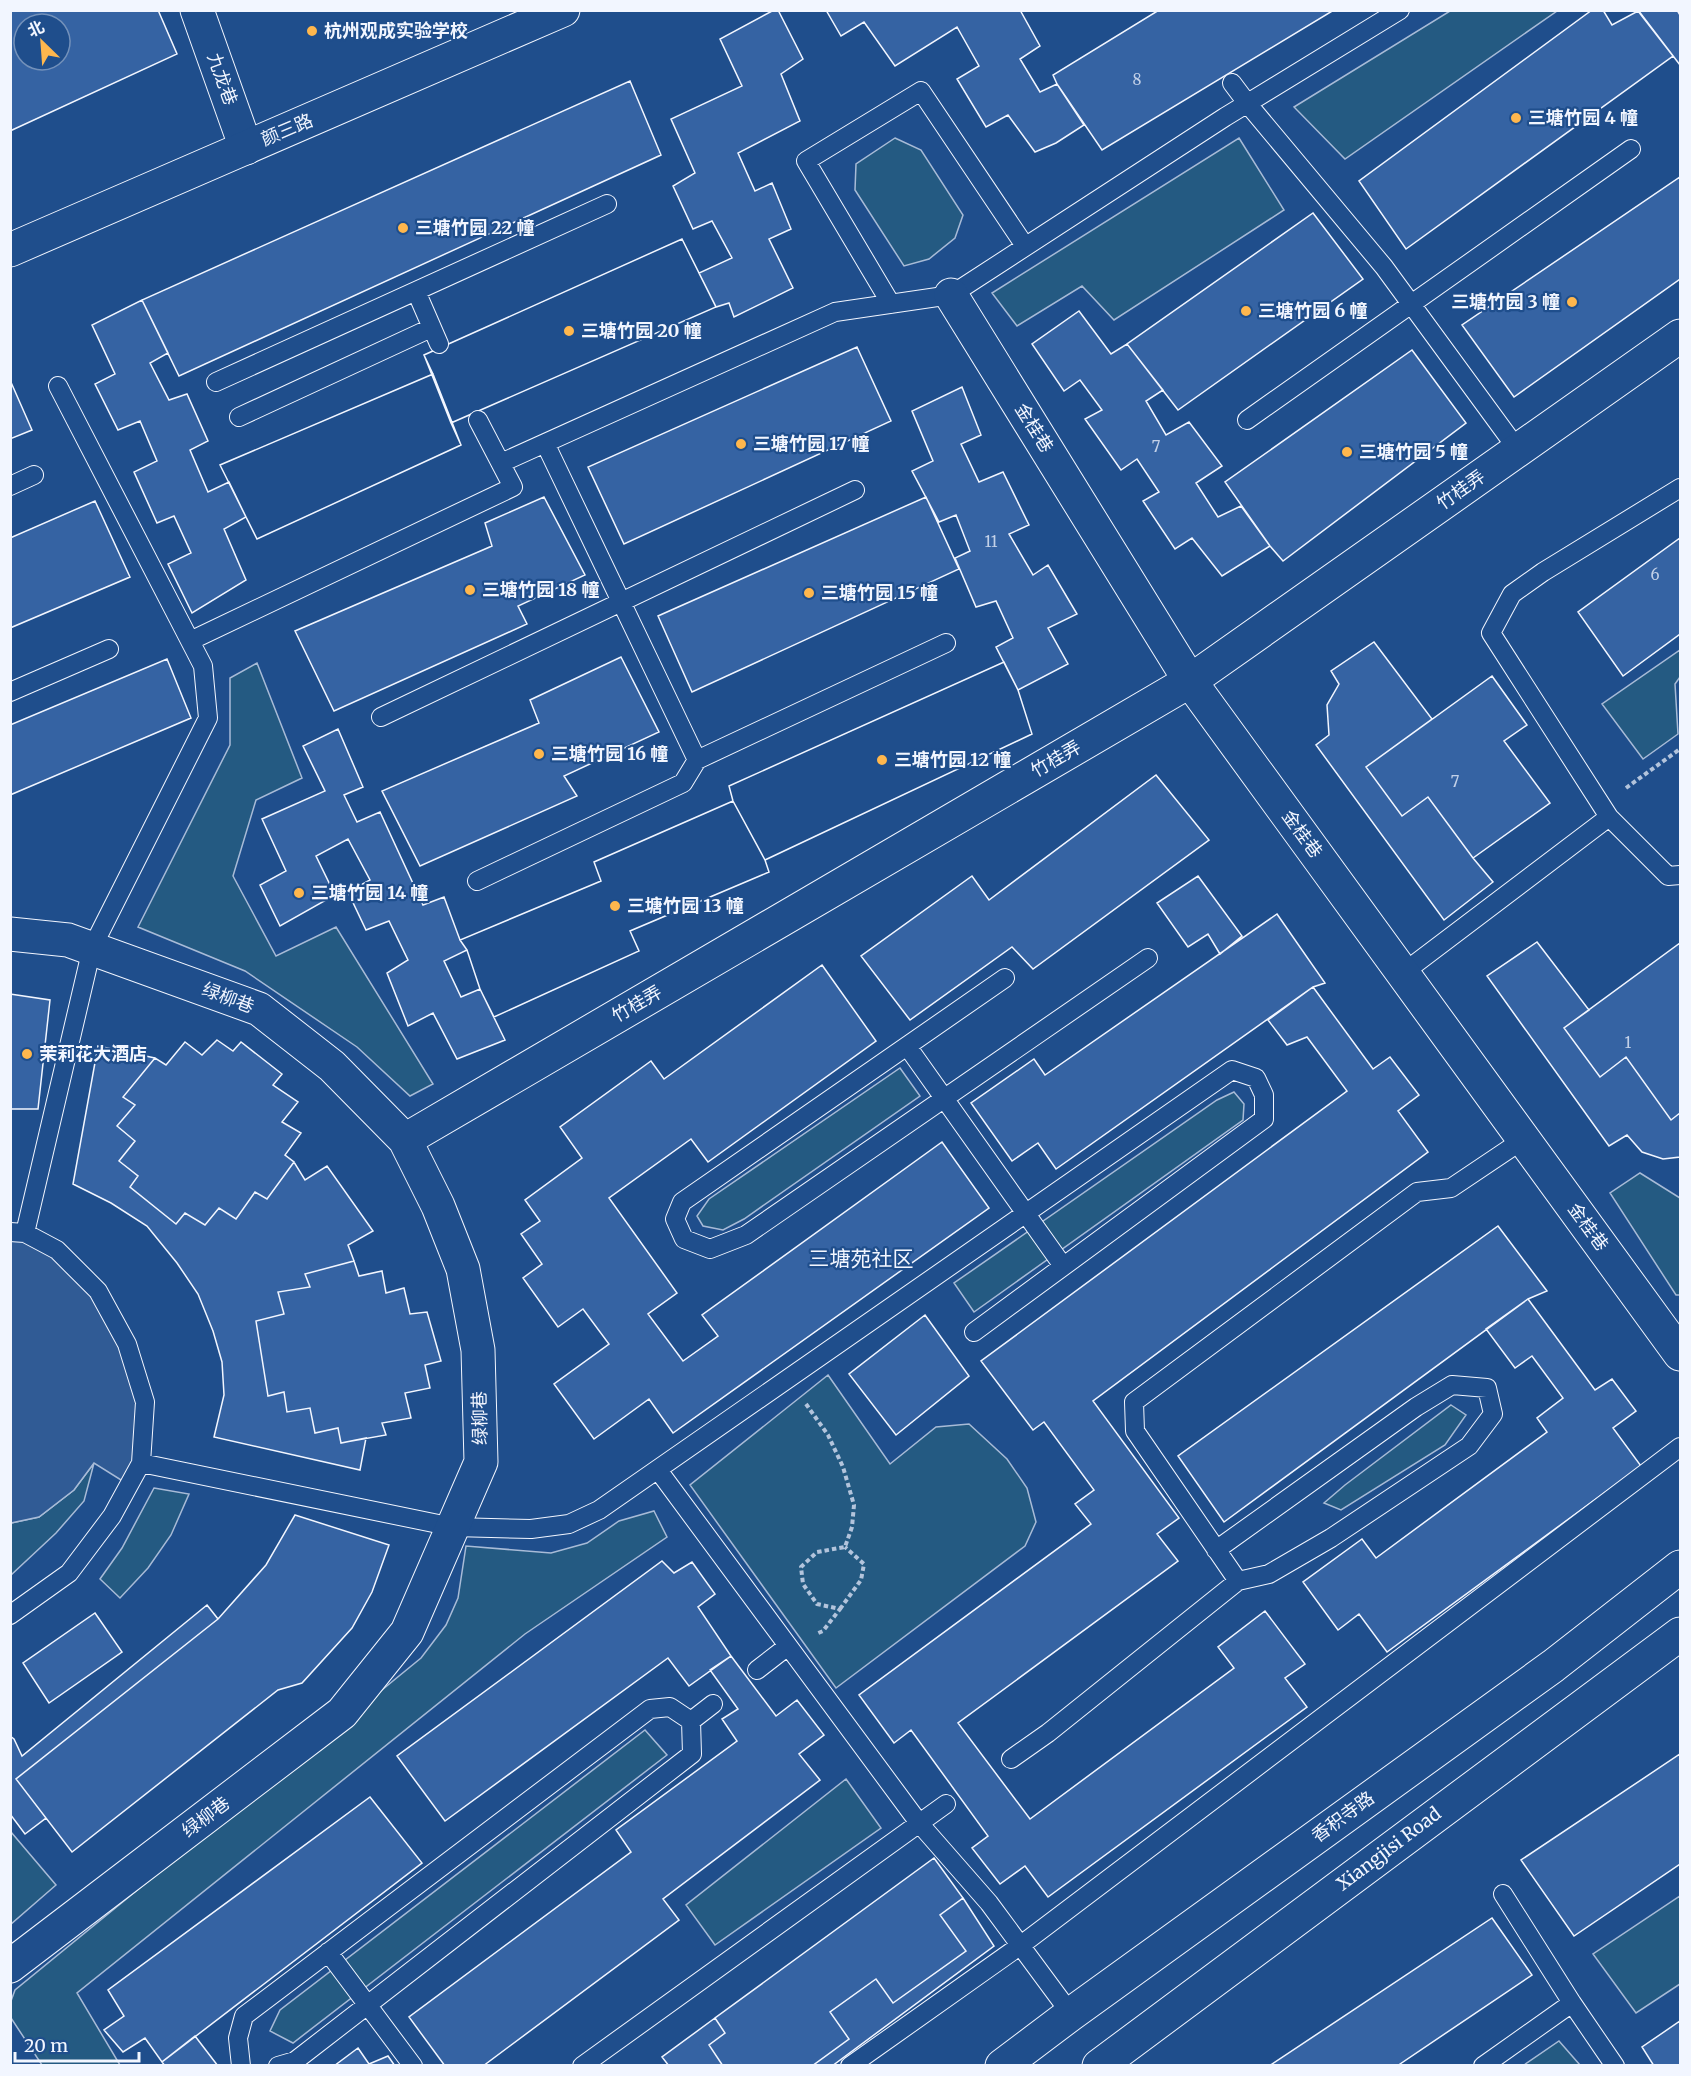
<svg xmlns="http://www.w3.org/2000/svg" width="1691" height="2076" font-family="Merriweather,'Noto Sans SC',serif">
<rect width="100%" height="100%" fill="#1f4e8c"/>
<path fill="#245a82" stroke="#a8bbd7" stroke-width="1.5" d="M1450 11H1557L1345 159 1294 107Z
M895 138 921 150 963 215 955 238 929 259 904 266 855 190 856 164Z
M1239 138 1284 210 1114 320 1082 286 1017 326 992 293Z
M1680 650V677L1675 684 1678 734 1643 759 1602 704Z
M257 663 302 778 256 800 233 876 276 956 336 927 433 1084 410 1096 357 1047 245 971 138 927 230 745V678Z
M900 1068 920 1096 744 1219 723 1230 703 1226 697 1216 709 1199Z
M1234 1092 1244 1104 1243 1120 974 1312 954 1283 1217 1100Z
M1640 1173 1680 1198V1295H1676L1610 1193Z
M828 1375 890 1464 936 1427 969 1424 1007 1459 1027 1488 1036 1522 1025 1546 836 1688 690 1485Z
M1451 1405 1466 1415 1445 1445 1341 1510 1324 1503 1345 1485Z
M94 1463 84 1501 56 1533 11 1575V1523L39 1517 74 1490Z
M154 1488 189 1494 171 1535 148 1568 120 1598 100 1579 122 1548Z
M654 1511 667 1537 525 1634 77 1993 120 2065H42L11 2018V2001L15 1990 421 1658 446 1625 458 1598 466 1546 551 1553 587 1543 619 1521Z
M645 1730 667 1755 293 2043 270 2031 280 2010Z
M846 1779 881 1828 715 1945 686 1905Z
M11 1832 56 1885 11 1924 10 1832Z
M1680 1896V1984L1636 2013 1593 1954Z
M1559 2041 1580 2065H1524Z"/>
<path fill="#305b95" stroke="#a8bbd7" stroke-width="1.5" d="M10 1232 25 1233 98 1291 145 1402 129 1485 94 1463 74 1490 39 1517 11 1523Z"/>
<path fill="#3563a3" stroke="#f2f6ff" stroke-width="1.5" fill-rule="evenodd" d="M10 10H158L177 54 10 131ZM24 24H60V60H24Z
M774 10H778L803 59 781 74 800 121 738 153 755 191 772 183 791 229 769 239 793 288 734 317 729 303 716 307 699 273 732 258 712 221 693 229 673 186 695 173 671 119 742 86 720 39Z
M826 10H1020L1040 46 1020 59 1040 92 1057 84 1084 125 1056 143 1035 152 1008 115 986 127 957 79 979 66 957 27 895 66 864 22 841 36Z
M1159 10H1334L1102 150 1057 84 1053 75Z
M1592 10H1603L1612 25 1638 11 1673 56 1406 249 1359 181Z
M1638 10H1677L1680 15V65Z
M630 81 661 155 179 376 142 300Z
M1680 177V279L1514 397 1462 325Z
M1313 213 1363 279 1178 410 1127 344Z
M682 239 716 307 451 423 461 445 257 539 220 465 433 374 424 355Z
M682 239 716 307 451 423 424 355Z
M142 300 168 353 150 363 169 400 187 394 208 441 190 450 208 492 229 482 246 517 224 529 246 580 192 613 168 564 191 553 174 516 157 523 134 472 157 461 140 421 118 430 95 384 115 374 92 325Z
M1079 311 1111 354 1127 344 1163 390 1146 401 1166 435 1189 422 1222 466 1196 483 1218 517 1241 506 1270 546 1222 576 1192 538 1175 549 1143 501 1159 492 1137 459 1121 470 1085 419 1102 410 1080 380 1064 391 1032 344Z
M857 347 891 421 624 544 588 467Z
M1412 350 1466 423 1283 561 1270 546 1225 482Z
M433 374 461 445 257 539 220 465Z
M10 380 32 430 10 439Z
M962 387 981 435 961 444 979 482 1003 472 1029 525 1009 534 1033 575 1048 565 1077 614 1048 628 1068 664 1018 690 996 647 1013 638 996 601 976 607 955 558 970 551 956 515 939 522 912 471 933 461 912 411Z
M544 497 585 575 518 606 527 624 334 711 295 631 492 546 485 523Z
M926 497 959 569 692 692 658 616Z
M95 501 130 577 10 628V538Z
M1680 538V634L1623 676 1578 612Z
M1374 642 1432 719 1366 767 1402 816 1428 797 1473 858 1493 882 1444 920 1316 745 1329 735 1327 705 1339 684 1331 671Z
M621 657 659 732 564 776 577 796 420 866 382 791 539 723 530 700Z
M167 659 191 718 10 795V725Z
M1004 662 1018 690 1032 734 765 860 769 872 630 931 639 951 494 1017 480 989 467 950 460 940 601 881 594 862 733 801 729 786Z
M1004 662 1018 690 1032 734 765 860 733 801 729 786Z
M1492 676 1527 725 1504 741 1550 803 1473 858 1428 797 1402 816 1366 767Z
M338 729 363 787 344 795 357 822 380 812 423 905 444 897 460 940 467 950 444 961 461 997 480 989 505 1040 457 1059 433 1013 408 1026 387 973 408 960 389 921 366 930 348 892 370 880 348 839 316 856 335 895 280 926 260 885 286 871 262 819 325 791 303 746Z
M1156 775 1209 840 1033 969 1012 947 910 1020 861 956 972 876 989 900Z
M733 801 765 860 769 872 630 931 639 951 494 1017 480 989 467 950 460 940 601 881 594 862Z
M1198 876 1242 936 1220 954 1208 934 1188 947 1157 903Z
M1277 914 1325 983 1313 987 1056 1169 1038 1143 1012 1161 971 1103 1034 1059 1045 1075Z
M1537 942 1589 1010 1564 1028 1600 1077 1626 1057 1671 1120 1680 1113V1157L1663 1159 1642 1152 1627 1135 1609 1146 1487 976Z
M1680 943V1113L1671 1120 1626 1057 1600 1077 1564 1028Z
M822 965 876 1041 708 1162 691 1139 609 1198 677 1293 648 1314 683 1361 718 1336 702 1315 942 1142 989 1208 673 1433 649 1399 594 1439 554 1384 609 1344 583 1309 558 1327 523 1278 542 1264 521 1234 540 1221 525 1200 582 1158 560 1127 651 1061 664 1079Z
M1313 987 1373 1069 1390 1057 1419 1095 1398 1111 1428 1152 1093 1401 1179 1518 1157 1534 1178 1561 958 1723 1030 1819 1234 1668 1218 1647 1265 1611 1305 1664 1285 1678 1307 1707 1048 1897 1025 1866 1000 1884 972 1848 988 1836 911 1730 894 1743 859 1695 1091 1524 1075 1504 1094 1490 1044 1422 1033 1430 981 1361 1347 1091 1307 1037 1287 1045 1268 1020Z
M10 994 50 1000 38 1109H10Z
M217 1040 233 1051 241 1042 282 1074 273 1085 298 1102 282 1122 301 1133 285 1155 294 1162 267 1199 255 1192 236 1219 219 1208 205 1225 185 1213 176 1224 130 1187 138 1176 119 1161 135 1141 117 1126 135 1105 123 1097 155 1058 166 1065 185 1042 202 1055Z
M98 1046 155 1058 123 1097 135 1105 117 1126 135 1141 119 1161 138 1176 130 1187 176 1224 185 1213 205 1225 219 1208 236 1219 255 1192 267 1199 294 1162 305 1180 327 1166 373 1231 348 1245 354 1261 305 1274 310 1287 278 1292 284 1314 256 1321 268 1396 284 1392 287 1412 310 1408 315 1433 338 1428 341 1443 366 1438 360 1470 214 1437 224 1395 222 1362 213 1331 198 1294 177 1263 147 1226 111 1203 73 1184Z
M1498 1226 1547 1291 1528 1299 1224 1522 1178 1456Z
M354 1261 359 1276 382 1271 386 1293 404 1288 410 1314 427 1312 441 1361 425 1365 430 1388 405 1393 411 1418 382 1423 386 1435 341 1443 338 1428 315 1433 310 1408 287 1412 284 1392 268 1396 256 1321 284 1314 278 1292 310 1287 305 1274Z
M1528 1299 1595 1390 1612 1379 1636 1411 1613 1428 1641 1466 1387 1652 1359 1614 1338 1630 1303 1582 1362 1539 1376 1558 1547 1432 1537 1418 1563 1398 1532 1356 1515 1368 1486 1329Z
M925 1315 969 1376 896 1435 849 1374Z
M295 1515 389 1545 372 1592 352 1628 302 1683 278 1690 72 1852 16 1779 218 1619 266 1565Z
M662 1561 674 1573 692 1562 715 1594 698 1607 731 1656 689 1686 668 1658 445 1821 397 1756Z
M207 1605 218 1619 16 1779 46 1818 25 1834 10 1814V1736L14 1739 22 1756Z
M95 1613 122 1652 49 1703 23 1663Z
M731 1656 776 1716 797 1700 824 1735 799 1754 820 1780 663 1899 679 1920 483 2066H445L409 2017 631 1852 616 1830 737 1741 722 1719 738 1709 710 1670Z
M1680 1754V1864L1574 1936 1521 1860Z
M370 1797 422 1863 162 2062 145 2038 123 2052 104 2030 124 2016 108 1990Z
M934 1858 963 1898 940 1915 966 1951 893 2003 876 1979 830 2012 849 2039 812 2066H723L709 2045 725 2033 715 2018Z
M963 1898 994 1946 832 2066H812L849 2039 830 2012 876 1979 893 2003 966 1951 940 1915Z
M1492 1918 1532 1975 1397 2066H1269Z
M715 2018 725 2033 709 2045 723 2066H669L662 2057Z
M1680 2021V2066H1654L1642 2047Z
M195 2036 218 2066H165L162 2062Z
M358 2048 369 2064 388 2056 395 2066H334Z"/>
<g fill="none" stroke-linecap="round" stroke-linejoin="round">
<g stroke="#f2f6ff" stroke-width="20">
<path id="lane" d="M1232 83 1247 103 1384 267 1518 450
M416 291 439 344
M891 304 806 161 921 91 1025 246
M216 382 607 204
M239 417 431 328
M1247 420 1631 149
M545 443 697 760
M501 463 835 312 951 295 1225 117 1400 10
M10 486 34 475
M1680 488 1543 572 1512 594 1491 633 1609 817 1668 876 1680 875
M190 641 513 487 478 420
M10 692 109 649
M381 717 855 490
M477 881 683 783 697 760 946 643
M1403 973 1609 817
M1005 978 682 1202 675 1219 684 1239 710 1249 746 1235 1148 958
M907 1046 1063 1266
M10 1232 25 1233 57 1250 98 1291 127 1344 145 1402 141 1463 112 1516 69 1573 10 1615
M25 1233 92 948 208 718 203 666 58 386
M141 1463 453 1527 531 1529 569 1524 599 1510 1232 1070 1256 1078 1264 1095V1119L974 1332
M658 1470 919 1823 989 1903 1071 2014
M1238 1581 1135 1431 1134 1402 1417 1192 1451 1188 1524 1139
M757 1670 788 1646
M691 1721 713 1704
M1011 1759 1048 1733 1238 1581 1269 1574 1331 1538 1469 1446 1493 1414 1487 1388 1452 1385 1416 1407 1216 1550
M1503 1894 1572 2003 1615 2066
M328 1952 413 2066
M241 2066 238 2038 244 2016 650 1709 670 1707 691 1721 692 1754 295 2061 278 2066
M582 2066 946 1804
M850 2066 1021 1945 1680 1447
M1483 2066 1572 2003"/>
</g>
<g stroke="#f2f6ff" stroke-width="35">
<path id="street" d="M197 10 246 148
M951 295 1190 681 1680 1354
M10 934 68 940 259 1009 332 1066 405 1140 438 1206 463 1269 478 1350 481 1462 407 1632 342 1713 10 1966
M405 1140 1190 681 1680 336"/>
</g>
<g stroke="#f2f6ff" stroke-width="35">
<path id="secondary" d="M10 250 563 10
M1002 2066 1071 2014 1553 1666 1680 1567
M1099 2066 1680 1634"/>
</g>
<path stroke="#b3c4dc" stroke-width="4" stroke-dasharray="4.5 3" stroke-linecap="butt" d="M1626 788 1680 749
M806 1404 828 1435 843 1467 854 1505 852 1527 845 1547 817 1552 801 1567 803 1584 817 1604 840 1609 823 1631 816 1634
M840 1609 861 1580 864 1564 845 1547"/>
<use href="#lane" stroke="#1f4e8c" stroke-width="18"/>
<use href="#street" stroke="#1f4e8c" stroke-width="33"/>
<use href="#secondary" stroke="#1f4e8c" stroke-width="33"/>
</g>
<g fill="#ffb74d" stroke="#1f4e8c" stroke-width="2">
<circle cx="312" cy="31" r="6"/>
<circle cx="1516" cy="118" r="6"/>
<circle cx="403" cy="228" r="6"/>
<circle cx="1572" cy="302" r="6"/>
<circle cx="1246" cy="311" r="6"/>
<circle cx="569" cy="331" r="6"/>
<circle cx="741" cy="444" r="6"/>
<circle cx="1347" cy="452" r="6"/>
<circle cx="470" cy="590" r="6"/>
<circle cx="809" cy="593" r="6"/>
<circle cx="539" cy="754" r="6"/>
<circle cx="882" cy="760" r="6"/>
<circle cx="299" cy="893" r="6"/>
<circle cx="615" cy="906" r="6"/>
<circle cx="27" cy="1054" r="6"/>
</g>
<g text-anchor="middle" stroke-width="4.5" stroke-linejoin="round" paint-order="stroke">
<g font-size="15" fill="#c3d1e8">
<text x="1137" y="85">8</text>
<text x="1156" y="452">7</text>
<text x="991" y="547">11</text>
<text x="1655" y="580">6</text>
<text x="1455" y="787">7</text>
<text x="1628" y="1048">1</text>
</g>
<g font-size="18" font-weight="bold" fill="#f2f6ff" stroke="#1f4e8c" text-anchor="start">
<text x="324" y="37">杭州观成实验学校</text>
<text x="1528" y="124">三塘竹园 4 幢</text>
<text x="415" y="234">三塘竹园 22 幢</text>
<text x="1560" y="308" text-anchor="end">三塘竹园 3 幢</text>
<text x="1258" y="317">三塘竹园 6 幢</text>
<text x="581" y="337">三塘竹园 20 幢</text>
<text x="753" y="450">三塘竹园 17 幢</text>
<text x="1359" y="458">三塘竹园 5 幢</text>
<text x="482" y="596">三塘竹园 18 幢</text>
<text x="821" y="599">三塘竹园 15 幢</text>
<text x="551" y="760">三塘竹园 16 幢</text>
<text x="894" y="766">三塘竹园 12 幢</text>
<text x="311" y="899">三塘竹园 14 幢</text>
<text x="627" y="912">三塘竹园 13 幢</text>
<text x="39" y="1060">茉莉花大酒店</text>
</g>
<g font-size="18" fill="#f2f6ff" stroke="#1f4e8c">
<text transform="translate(222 79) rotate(70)" y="6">九龙巷</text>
<text transform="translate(287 130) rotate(-23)" y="6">颜三路</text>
<text transform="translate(1034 428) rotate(58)" y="6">金桂巷</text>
<text transform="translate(1461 490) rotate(-35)" y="6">竹桂弄</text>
<text transform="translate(1056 759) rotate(-30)" y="6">竹桂弄</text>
<text transform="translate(1302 834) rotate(54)" y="6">金桂巷</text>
<text transform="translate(228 998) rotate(21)" y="6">绿柳巷</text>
<text transform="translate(637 1004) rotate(-30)" y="6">竹桂弄</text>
<text transform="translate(1588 1227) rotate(54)" y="6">金桂巷</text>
<text transform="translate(480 1418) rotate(-91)" y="6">绿柳巷</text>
<text transform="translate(206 1817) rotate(-37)" y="6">绿柳巷</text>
<text transform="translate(1343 1817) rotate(-36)" y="6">香积寺路</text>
<text transform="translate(1389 1849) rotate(-37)" y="6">Xiangjisi Road</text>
</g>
<g font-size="21" fill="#f2f6ff" stroke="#1f4e8c">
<text x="861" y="1266">三塘苑社区</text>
</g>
</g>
<rect width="1691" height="2076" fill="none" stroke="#f2f6ff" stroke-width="24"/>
<g transform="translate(42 42) rotate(335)"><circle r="28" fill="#1f4e8c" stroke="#7391ba" stroke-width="1.5"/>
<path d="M0-4.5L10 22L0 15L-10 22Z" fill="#ffb74d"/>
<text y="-9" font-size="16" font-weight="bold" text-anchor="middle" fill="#f2f6ff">北</text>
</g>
<path d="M15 2052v9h124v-9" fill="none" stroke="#f2f6ff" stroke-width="3"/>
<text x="24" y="2052" font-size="18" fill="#f2f6ff" stroke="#1f4e8c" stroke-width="4.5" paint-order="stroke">20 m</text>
</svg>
